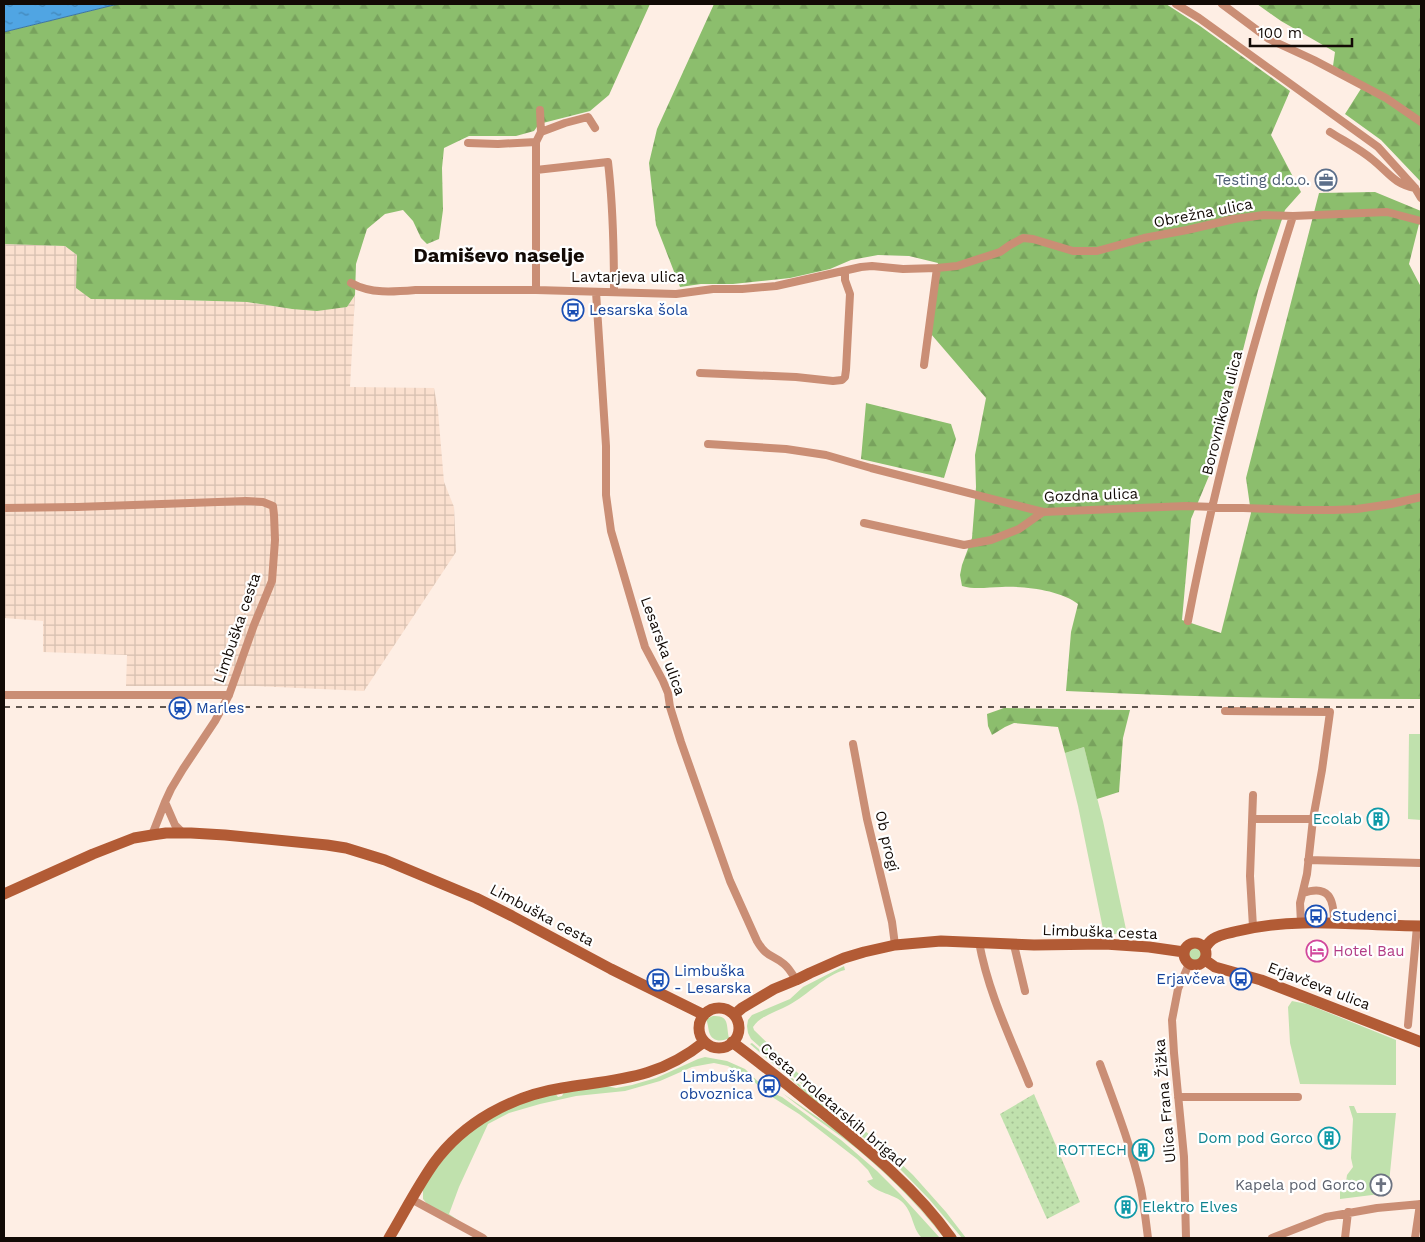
<svg xmlns="http://www.w3.org/2000/svg" width="1425" height="1242" font-family="'Work Sans',sans-serif">
<defs>
<pattern id="industrial-grid" width="8" height="8" patternUnits="userSpaceOnUse" patternTransform="scale(1.25)"><rect width="8" height="8" fill="#fbe0cf"/><path d="M0 4h8M4 0v8" fill="none" stroke="#d6bfb0"/></pattern>
<pattern id="forest-firs" width="22" height="20" patternUnits="userSpaceOnUse" patternTransform="scale(1.25)"><rect width="22" height="20" fill="#8cbe6d"/><path d="M5 1l3.5 6h-7zM16 11l3.5 6h-7z" fill="#78a25d"/></pattern>
<pattern id="garden-dots" width="8" height="8" patternUnits="userSpaceOnUse" patternTransform="scale(1.25)"><rect width="8" height="8" fill="#c0e1ad"/><path d="M2 2h.1M6 6h.1" fill="none" stroke="#a4c093" stroke-width="1.8" stroke-linecap="round"/></pattern>
<pattern id="water-ripples" width="26" height="14" patternUnits="userSpaceOnUse" patternTransform="scale(1.25)"><rect width="26" height="14" fill="#50a5e3"/><path d="M2 4q2-2 4 0t4 0M15 11q2-2 4 0t4 0" fill="none" stroke="#4185b6"/></pattern>
</defs>
<rect width="100%" height="100%" fill="#feeee4"/>
<path fill="url(#industrial-grid)" d="M4 244 65 246 77 255V288L181 300 247 302 292 309 347 307 355 295 350 387 434 388 438 411 444 482 454 507 456 552 364 691 255 686H126L127 655 43 652V621L4 618Z"/>
<path fill="#c0e1ad" d="M1409 734H1421V820L1408 819Z
M1084 747 1103 821 1127 934H1104L1078 806 1065 753Z
M1188 955a7 7 0 1 1 14 0a7 7 0 1 1-14 0Z
M844 966 845 970C825 975 808 995 789 1005 777 1012 761 1015 753 1027L754 1030 804 1079 878 1142 913 1175 946 1212 966 1238H962L929 1199 899 1168 821 1101 751 1039 748 1033 747 1026 748 1020 752 1015 790 999 803 987Z
M1292 1001 1307 1004 1396 1040V1085L1300 1084 1290 1043 1288 1007Z
M713 1016C730 1015 726 1026 729 1038 722 1042 712 1042 709 1032 708 1027 708 1024 706 1019Z
M752 1043 841 1121 922 1196 958 1238H955L790 1078 750 1044Z
M705 1057 727 1061 745 1069 768 1091 782 1097 841 1140 877 1171 900 1194 940 1238H922C911 1227 914 1212 901 1201 891 1193 875 1193 867 1181L873 1179 868 1170 857 1159 799 1114 769 1095 751 1079 728 1066 714 1063 708 1064 692 1067 660 1081 625 1091 576 1096 540 1104 509 1113 488 1124 459 1187 449 1214 465 1225 490 1238H487L428 1205 423 1199V1190L428 1179 454 1146 483 1122 523 1102 555 1093 558 1097 562 1096 564 1092 606 1086 616 1088 632 1085 656 1078 698 1059Z
M782 1093 845 1136 903 1189 946 1238H944C915 1201 881 1167 843 1138 823 1123 802 1109 782 1093Z
M1349 1106H1354L1357 1113H1396L1388 1193 1340 1199V1191L1345 1189 1347 1175 1353 1167 1351 1158 1353 1119Z"/>
<path fill="url(#forest-firs)" d="M123 4H650L609 95 590 111 539 124 534 131 516 136H469L444 148 442 168 443 210 439 239 427 244 421 238 413 221 403 210 385 214 367 229 356 264 355 295 347 307 317 311 292 309 247 302 181 300 91 299 76 288 77 255 65 246 4 244V32L114 5Z
M714 4H1166L1200 26 1290 91 1271 135 1301 192 1285 210 1258 291 1214 464 1191 519 1182 620 1221 633 1251 513 1246 478 1319 193 1375 192 1421 211V216L1409 264 1421 287V699C1303 699 1185 697 1066 691L1071 632 1078 604C1060 590 1024 586 1002 587 988 587 976 590 962 586L960 575 962 565 972 538 976 487 975 455 986 398 931 334 938 263 909 256 878 255 851 260 830 269 790 278 733 284H701L680 287 656 225 649 163 657 129Z
M1257 4H1421V182L1381 140 1345 114 1364 84 1333 66 1335 52 1281 21Z
M866 403 951 424 956 439 944 478 861 459Z
M1004 708 1130 710 1123 738 1119 792 1097 799 1084 747 1065 753 1058 727 1014 723 1005 727 992 735 988 726 987 714Z"/>
<path fill="url(#garden-dots)" d="M1034 1094 1080 1202 1047 1219 1000 1114Z"/>
<path fill="url(#water-ripples)" stroke="#3d76a0" d="M4 4H123L114 5 4 32Z"/>
<g fill="none" stroke-linecap="round" stroke-linejoin="round">
<path stroke="#ca8e75" stroke-width="8" d="M1176 4 1199 18 1378 147 1415 188 1421 198
M1222 4 1269 39 1314 60 1386 98 1421 122
M540 110 541 132
M1330 132C1344 141 1360 149 1373 160 1389 173 1394 184 1415 188
M536 142 541 132 565 123 588 117 595 128
M468 143 498 144 536 142V290
M536 170 608 162C613 205 614 249 614 292
M351 283C371 294 393 292 416 290H536L676 294 713 289H742L776 286 861 267 872 266 903 269 937 268 957 266 1000 252 1010 245 1023 238 1033 239 1073 251H1097L1144 238 1187 230 1234 219 1264 215 1293 216 1387 212 1421 221
M596 292 606 446V495L611 531 645 647 663 681 668 693 670 707 681 742 730 881 757 941C767 958 772 954 784 964 789 968 793 975 796 980
M924 365 937 268
M700 373 796 377 833 381 842 380 845 377 846 370 850 294 845 280V271
M708 444 786 449 826 455 871 468 1043 512 1186 506 1300 510H1334L1357 509 1391 504 1421 497
M4 508 77 507 246 501 263 502 273 506 274 515 275 540 272 581 254 625 229 695 215 721 183 769 171 789 165 802
M864 523 964 545 991 540 1019 529 1043 512
M1188 621C1214 484 1251 349 1293 216
M4 695H229
M1225 711 1330 712 1322 770 1313 819 1307 874 1300 903 1301 923
M853 744 867 819 892 922 895 945
M1252 819H1313
M152 835 165 802 175 825 183 833
M1308 860 1421 863
M1303 893C1329 884 1334 899 1334 922
M1253 927 1250 876 1253 795
M979 942C988 992 1010 1037 1029 1084
M1014 945 1025 991
M1408 1025 1417 926
M1100 1064C1115 1105 1131 1146 1141 1189 1144 1205 1146 1222 1148 1238
M1178 1097H1298
M411 1199 483 1238
M1186 1238 1184 1157 1174 1053 1172 1020 1178 989 1189 964
M1272 1238 1326 1217 1377 1208 1421 1204
M1345 1238 1348 1212
M1415 1238 1420 1204"/>
<path stroke="#b25b35" stroke-width="11" d="M4 894 93 854 134 838 152 835 166 833H191L225 835 327 845 346 848 385 860 476 898 512 916 611 969 704 1015
M1184 954a11 11 0 1 1 22 0a11 11 0 1 1-22 0Z
M1205 948C1207 945 1210 941 1213 939 1220 934 1230 933 1238 931 1298 916 1360 926 1421 926
M1205 960 1215 967 1261 980 1421 1042
M699 1028a20 20 0 1 1 40 0a20 20 0 1 1-40 0Z
M734 1015 742 1008 774 989 796 980 810 973 844 958 864 952 895 945 941 941 1034 945 1105 944 1149 947 1184 952
M732 1042C762 1064 791 1088 820 1111 867 1149 916 1188 951 1238
M389 1238C404 1213 417 1187 434 1163 464 1122 512 1096 562 1088 618 1079 658 1079 704 1042"/>
<path stroke="#60554e" stroke-width="2" stroke-dasharray="6 6" stroke-linecap="butt" d="M4 707H1421"/>
</g>
<defs>
<g id="office-ring" transform="scale(1.125)"><circle r="9.5" fill="#fff" stroke="#5c6f8a" stroke-width="1.5"/><path d="M-6-3h4V-5.5h4V-3h4V5H-6ZM-1-4.5V-3h2v-1.5ZM-6 0V1H6V0Z" fill="#5c6f8a"/></g>
<g id="bus-ring" transform="scale(1.125)"><circle r="9.5" fill="#fff" stroke="#1a4fb4" stroke-width="1.5"/><path d="M-5-6H5V4H4V6H2V4H-2V6H-4V4H-5ZM-3.5-4V0h7V-4ZM-3.5 1.2v1.5H-2V1.2ZM2 1.2v1.5H3.5V1.2Z" fill="#1a4fb4"/></g>
<g id="station-ring" transform="scale(1.125)"><circle r="9.5" fill="#fff" stroke="#1a4fb4" stroke-width="1.5"/><path d="M-3-6H3Q5-6 5-4V2Q5 4 3 4L4.5 6H3L1.5 4h-3L-3 6H-4.5L-3 4Q-5 4-5 2V-4Q-5-6-3-6ZM-3.5-4v3h7v-3ZM-3.5 1v1.5H-2V1ZM2 1v1.5H3.5V1Z" fill="#1a4fb4"/></g>
<g id="building-ring" transform="scale(1.125)"><circle r="9.5" fill="#fff" stroke="#0f9aa8" stroke-width="1.5"/><path d="M-4-6H4V6H1V3H-1V6H-4ZM-2.5-4.3h1.7v1.8h-1.7ZM.8-4.3h1.7v1.8H.8ZM-2.5-1h1.7V.8h-1.7ZM.8-1h1.7V.8H.8Z" fill="#0f9aa8"/></g>
<g id="hotel-ring" transform="scale(1.125)"><circle r="9.5" fill="#fff" stroke="#d1479c" stroke-width="1.5"/><path d="M-6-4.5h1.5V1H6V5H4.5V3h-9V5H-6ZM-4 0a1.8 1.8 0 1 1 3.6 0ZM.5 0V-2.5h3Q6-2.5 6 0Z" fill="#d1479c"/></g>
<g id="church-ring" transform="scale(1.125)"><circle r="9.5" fill="#fff" stroke="#6b7280" stroke-width="1.5"/><path d="M-1.2-6h2.4v3.5h3.3v2.4h-3.3V6h-2.4V-.1h-3.3v-2.4h3.3Z" fill="#6b7280"/></g>
</defs>
<g fill-rule="evenodd">
<use href="#office-ring" x="1326" y="180"/>
<use href="#bus-ring" x="573" y="310"/>
<use href="#station-ring" x="180" y="708"/>
<use href="#building-ring" x="1378" y="819"/>
<use href="#bus-ring" x="1316" y="916"/>
<use href="#hotel-ring" x="1317" y="951"/>
<use href="#bus-ring" x="1241" y="979"/>
<use href="#bus-ring" x="658" y="980"/>
<use href="#bus-ring" x="769" y="1086"/>
<use href="#building-ring" x="1329" y="1138"/>
<use href="#building-ring" x="1143" y="1150"/>
<use href="#church-ring" x="1381" y="1185"/>
<use href="#building-ring" x="1126" y="1207"/>
</g>
<g text-anchor="middle" stroke-width="4.5" stroke-linejoin="round" paint-order="stroke">
<g font-size="15" fill="#4e5e75" stroke="#fff" text-anchor="end">
<text x="1310" y="185">Testing d.o.o.</text>
</g>
<g font-size="15" fill="#120a05" stroke="#fff">
<text transform="translate(1203 213) rotate(-11)" y="5">Obrežna ulica</text>
<text x="628" y="282">Lavtarjeva ulica</text>
<text transform="translate(1222 413) rotate(-76)" y="5">Borovnikova ulica</text>
<text transform="translate(1091 495) rotate(-2)" y="5">Gozdna ulica</text>
<text transform="translate(237 628) rotate(-71)" y="5">Limbuška cesta</text>
<text transform="translate(663 646) rotate(70)" y="5">Lesarska ulica</text>
<text transform="translate(887 841) rotate(77)" y="5">Ob progi</text>
<text transform="translate(542 915) rotate(28)" y="5">Limbuška cesta</text>
<text transform="translate(1100 932) rotate(2)" y="5">Limbuška cesta</text>
<text transform="translate(1319 986) rotate(21)" y="5">Erjavčeva ulica</text>
<text transform="translate(1165 1101) rotate(-95)" y="5">Ulica Frana Žižka</text>
<text transform="translate(833 1105) rotate(40)" y="5">Cesta Proletarskih brigad</text>
</g>
<g font-size="15" fill="#164399" stroke="#fff" text-anchor="start">
<text x="589" y="315">Lesarska šola</text>
<text x="196" y="713">Marles</text>
<text x="1332" y="921">Studenci</text>
<text x="674" y="976">Limbuška<tspan x="674" dy="17">- Lesarska</tspan></text>
<text x="1225" y="984" text-anchor="end">Erjavčeva</text>
<text x="753" y="1082" text-anchor="end">Limbuška<tspan x="753" dy="17">obvoznica</tspan></text>
</g>
<g font-size="15" fill="#0d838f" stroke="#fff" text-anchor="end">
<text x="1362" y="824">Ecolab</text>
<text x="1313" y="1143">Dom pod Gorco</text>
<text x="1127" y="1155">ROTTECH</text>
<text x="1142" y="1212" text-anchor="start">Elektro Elves</text>
</g>
<g font-size="15" fill="#b23c85" stroke="#fff" text-anchor="start">
<text x="1333" y="956">Hotel Bau</text>
</g>
<g font-size="15" fill="#5b616d" stroke="#fff" text-anchor="end">
<text x="1365" y="1190">Kapela pod Gorco</text>
</g>
<g font-size="20" font-weight="bold" fill="#120a05" stroke="#fff">
<text x="499" y="262">Damiševo naselje</text>
</g>
</g>
<rect width="1425" height="1242" fill="none" stroke="#120a05" stroke-width="10"/>
<path d="M1250 38v8h102v-8" fill="none" stroke="#120a05" stroke-width="2.5"/>
<text x="1258" y="38" font-size="15" fill="#120a05" stroke="#ffffff" stroke-width="4" paint-order="stroke">100 m</text>
</svg>
